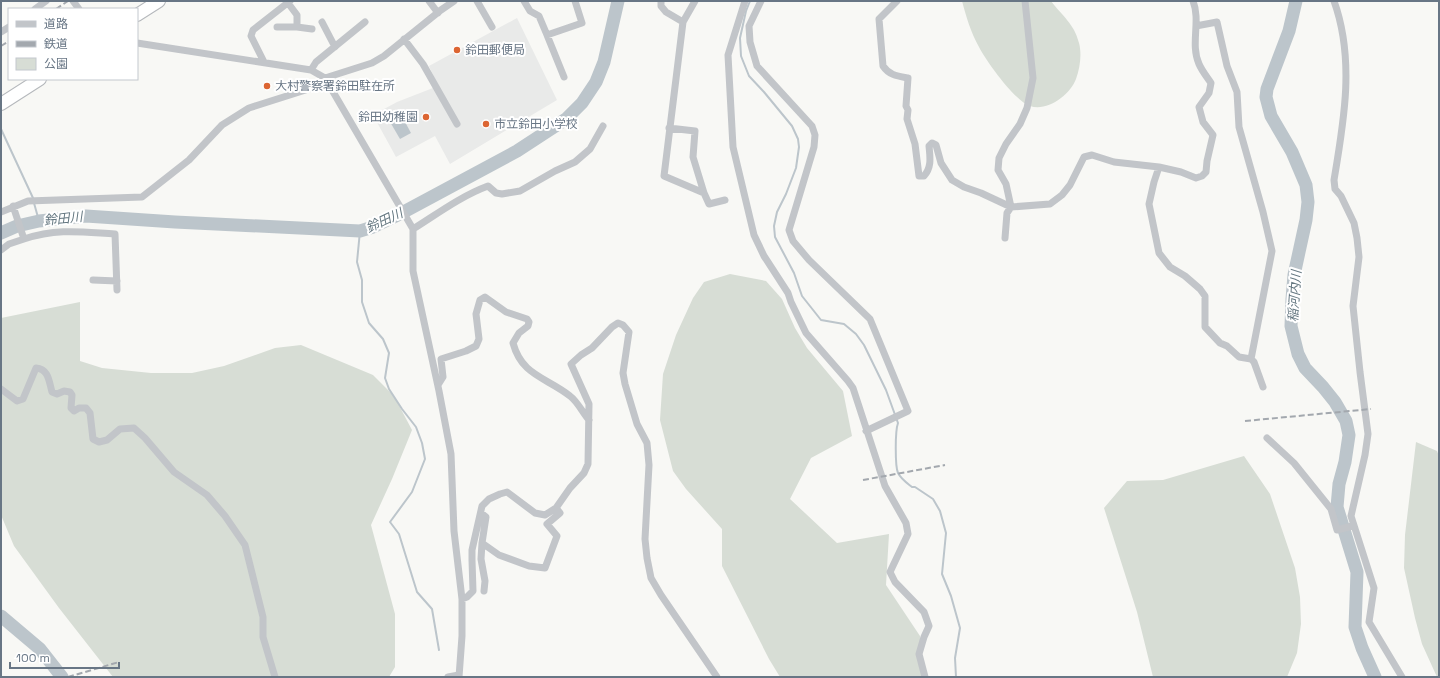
<svg xmlns="http://www.w3.org/2000/svg" width="1440" height="678" font-family="'Space Grotesk','Noto Sans JP',sans-serif">
<rect width="100%" height="100%" fill="#f8f8f5"/>
<path fill="#e9eae9" d="M517 18 557 100 450 164 435 136 396 157 373 115 397 102 438 86 429 66Z"/>
<path fill="#d7ddd5" d="M962 1H1051C1062 16 1074 23 1079 43 1082 54 1080 68 1076 79 1070 95 1047 112 1030 106 1015 101 986 61 979 47 971 33 966 16 962 1Z
M730 274 766 281 782 299 795 328 807 348 843 391 852 436 811 458 790 499 837 543 889 534 886 585 920 636 923 660V677H780L769 659 722 566V529L686 489 673 471 660 420 663 374 676 335 693 298 704 282Z
M80 302V361L102 368 151 373H192L224 366 275 348 301 345 373 375 394 396 412 430 392 479 371 525 395 614V667L389 677H113L59 608 14 546 1 515V318Z
M1416 442 1437 451 1439 456V677H1437L1422 644 1415 618 1404 568 1405 535Z
M1244 456 1270 494 1295 568 1300 597 1301 624 1297 653 1287 677H1153L1137 612 1104 508 1127 481 1163 480Z"/>
<path fill="#bcc5cb" d="M398 109 411 133 400 139 386 115Z"/>
<g fill="none" stroke-linecap="round" stroke-linejoin="round">
<path stroke="#bcc5cb" stroke-width="2" d="M750 1 746 11 740 38 741 56 749 76 764 92 792 126 798 139 799 147 796 168 786 194 777 212 774 226 775 237 794 273 802 296 821 320 844 324 856 334 864 345 886 390 898 423C895 431 895 466 898 473 901 479 907 483 912 487H915L933 499 940 511 946 533 942 574 951 596 960 628 955 658 956 677
M1 129 33 198
M34 203 39 221
M360 231 357 262 362 280V302L369 323 383 339 389 353 385 378 389 389 402 409 416 427 422 443 425 459 412 492 390 522 399 534 417 592 432 609 439 650"/>
<path stroke="#bcc5cb" stroke-width="13" d="M1296 1 1289 31 1267 89 1266 97 1271 116 1292 152 1306 185 1308 202 1306 220 1294 275 1292 299 1291 326 1298 354 1305 368 1323 387 1335 402 1346 421 1349 435 1345 462 1339 484 1337 507 1357 572 1355 627 1362 648 1375 677
M1 233 17 226 39 221 86 216 175 222 360 231 373 227 398 215 517 151 566 119 582 103 596 82 604 62 618 1
M1 616 40 649 62 677"/>
<g stroke="#b5b8bc" stroke-width="14">
<path id="highway" d="M137 15 159 1
M1 104 40 79"/>
</g>
<path stroke="#c2c5c9" stroke-width="7" d="M73 1 79 9
M429 1 438 13
M477 1 492 27
M524 1 530 11 539 16 547 35 582 23 575 1
M661 1V6L666 12 683 22
M695 1 683 22 664 176 704 193 709 204 725 200
M745 1 728 55 733 147 754 235 764 256 788 293 791 302 806 333 848 381 853 388 885 486 906 523 908 534 890 572 895 582 924 612 929 626 924 637 919 654 925 677
M761 1 749 26 750 42 757 66 812 126 815 135 814 147 789 230 793 241 809 260 870 319 908 411 866 431
M897 1 879 19 883 66C889 75 897 76 908 78L906 106 908 110 907 119 915 144 919 176H924C932 167 930 157 929 146L932 143 936 145 941 163 952 180 964 187 981 193 1011 207 1050 204 1062 195 1070 185 1084 157 1092 155 1114 162 1159 167 1181 172 1196 178 1202 176 1206 172 1207 161 1213 135 1203 122 1199 107 1209 93 1211 83C1207 77 1202 71 1199 64 1190 44 1201 21 1193 1
M1334 1C1355 59 1344 121 1334 180L1335 189 1341 196 1354 223 1357 238 1359 257 1353 306 1360 372 1368 434 1365 455 1351 516 1374 588 1369 622 1402 677
M35 9 46 1
M322 22 335 47
M1196 26 1217 22 1227 66 1237 92 1239 127 1263 212 1272 251 1251 359
M277 27H297V15L288 3
M297 27 312 29
M1 32 9 27
M547 35 564 77
M404 39 423 64 457 124
M137 43 311 70 325 78 413 229V271L439 391 451 454 454 531 462 599V636L459 677
M264 62 251 36 253 30 290 1
M311 70 316 62 365 22
M669 128 695 131 693 157 704 193
M1159 167 1154 182 1149 204 1159 253 1170 267 1185 276 1200 289 1205 296V327L1220 343 1227 346 1239 357 1251 359 1254 362 1263 387
M1011 207 1006 184 998 170 999 158 1006 144 1020 124 1027 108 1033 78 1025 1
M1 212 28 201 142 197 189 160 222 125 249 108 315 87 325 78 372 63 384 56 441 10 454 1
M413 229C437 214 461 196 488 186L496 193 502 194 520 191 555 171 575 162 590 149 603 126
M1005 238 1007 213 1011 207
M24 239C58 228 81 232 115 234L117 290
M1 250 9 244 24 239 13 206
M93 280 117 281
M438 385 443 377 441 359 466 351 476 346 479 339 476 314 480 300 485 297 506 312 527 319 529 322 528 326 519 333 513 343C522 376 546 377 570 396 577 401 583 413 589 420
M1 389 17 401 23 399 36 368C49 369 49 382 52 392L57 394 64 391 70 392 72 395 71 408 74 411 79 408H86L90 413 93 439 99 442 107 440 120 429 134 428 145 438 174 472 207 495 225 516 245 545 263 617V637L275 677
M1267 438 1294 463 1331 509 1337 530 1349 527 1353 525
M481 513 486 517 482 543 499 555 529 566 545 568 557 536 547 524 560 513 556 508
M482 543 481 559 485 581 484 591
M462 599 467 597 473 591 472 560V550L482 506 489 499 500 494 507 492 535 513 545 515 556 508 570 488 584 473 588 464 589 404 571 364 581 355 592 348 612 327 618 323 623 325 629 332 623 373 625 384 637 424 647 443 649 465 645 539 647 558 651 578 661 595 717 677
M448 677 459 675"/>
<use href="#highway" stroke="#fff" stroke-width="12"/>
<path stroke="#a3a8ae" stroke-width="2" stroke-dasharray="6 3" stroke-linecap="butt" d="M56 9 68 1
M1 46 9 41
M1245 421 1371 409
M863 480 945 465
M68 677 119 662"/>
</g>
<g fill="#dc6532" stroke="#fff" stroke-width="1.5">
<circle cx="457" cy="50" r="4"/>
<circle cx="267" cy="86" r="4"/>
<circle cx="426" cy="117" r="4"/>
<circle cx="486" cy="124" r="4"/>
</g>
<g text-anchor="middle" stroke-width="4" stroke-linejoin="round" paint-order="stroke">
<g font-size="12" fill="#687685" stroke="#fff" text-anchor="start">
<text x="465" y="54">鈴田郵便局</text>
<text x="275" y="90">大村警察署鈴田駐在所</text>
<text x="418" y="121" text-anchor="end">鈴田幼稚園</text>
<text x="494" y="128">市立鈴田小学校</text>
</g>
<g font-size="13" font-style="italic" fill="#647780" stroke="#fff">
<text transform="translate(63 218) rotate(-6)" y="5">鈴田川</text>
<text transform="translate(384 220) rotate(-25)" y="5">鈴田川</text>
<text transform="translate(1294 296) rotate(-86)" y="5">稲河内川</text>
</g>
</g>
<rect width="1440" height="678" fill="none" stroke="#687685" stroke-width="4"/>
<rect x="8" y="8" width="130" height="72" fill="#ffffff" stroke="#c3c8ce"/>
<rect x="16" y="21" width="20" height="6" fill="#c2c5c9" stroke="#c3c8ce"/>
<text x="44" y="28" font-size="12" fill="#687685">道路</text>
<rect x="16" y="41" width="20" height="6" fill="#a3a8ae" stroke="#c3c8ce"/>
<text x="44" y="48" font-size="12" fill="#687685">鉄道</text>
<rect x="16" y="58" width="20" height="12" fill="#d7ddd5" stroke="#c3c8ce"/>
<text x="44" y="68" font-size="12" fill="#687685">公園</text>
<path d="M10 662v6h109v-6" fill="none" stroke="#687685" stroke-width="2"/>
<text x="16" y="662" font-size="12" fill="#687685" stroke="#ffffff" stroke-width="3" paint-order="stroke">100 m</text>
</svg>
